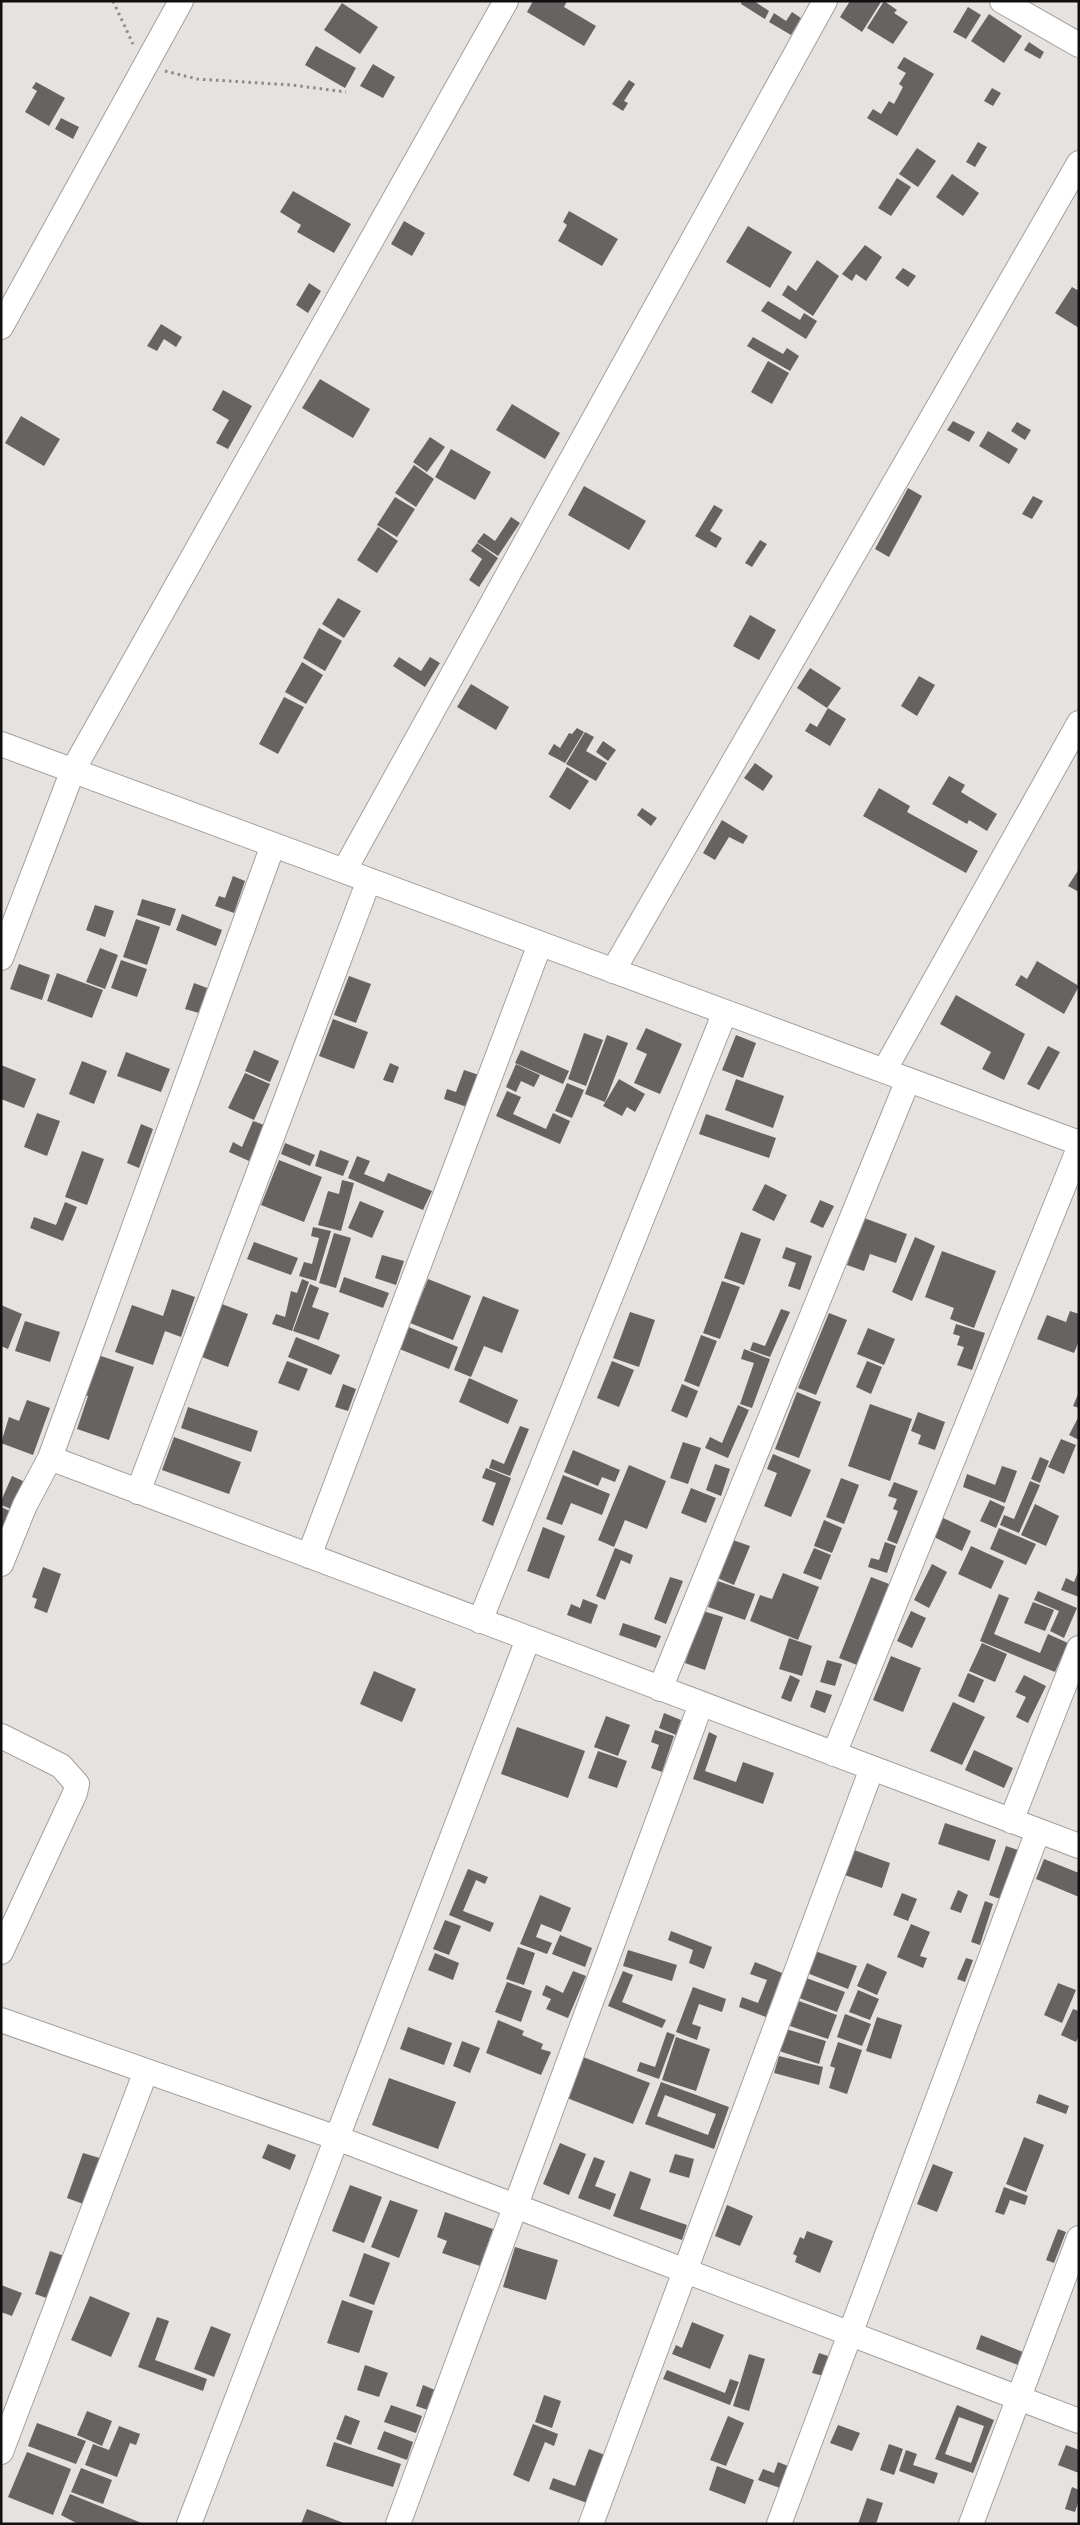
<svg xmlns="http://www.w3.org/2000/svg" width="1080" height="2525" font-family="'Public Sans',sans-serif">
<rect width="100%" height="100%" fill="#e6e2e0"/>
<path fill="#676362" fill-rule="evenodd" d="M533 1H567L564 7 596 26 584 46 527 12Z
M742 1H754L769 11 765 19 741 4Z
M850 1 881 2 862 32 840 17Z
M884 1 897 10 894 13 908 22 893 44 867 28Z
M342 3 378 27 360 54 324 30Z
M968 7 981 15 966 39 953 32Z
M792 12 801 18 791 35 769 22 774 13 786 21Z
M989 14 1022 36 1004 63 971 41Z
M1029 42 1044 52 1040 59 1024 50Z
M316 46 356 68 345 88 305 65Z
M904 57 934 74 897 136 867 118 873 109 881 114 889 101 894 104 903 87 899 84 906 73 897 68Z
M373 64 395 77 383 98 360 86Z
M629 80 635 84 624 101 628 103 623 111 612 104Z
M36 82 65 98 49 126 25 112 37 91 32 88Z
M992 88 1001 93 993 106 984 101Z
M61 118 79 127 73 139 55 129Z
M978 142 987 147 975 167 966 162Z
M917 148 936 161 918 187 899 174Z
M952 174 979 193 963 216 936 197Z
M897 178 911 187 891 216 878 208Z
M293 191 351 224 334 253 297 232 301 225 280 212Z
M569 211 618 239 602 266 558 241 567 225 563 222Z
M404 221 425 233 412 256 391 244Z
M748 226 792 252 770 288 726 262Z
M865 245 882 257 866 281 856 274 852 281 842 274Z
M817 260 839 276 813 316 782 295 788 285 796 291Z
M903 268 916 276 908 287 895 278Z
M309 283 321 291 308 313 296 305Z
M1072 287 1079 291V328L1055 313Z
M768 301 800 320 804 313 817 321 806 339 761 311Z
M161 324 182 337 176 347 164 339 157 351 147 346Z
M753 337 783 354 787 348 799 356 790 371 747 346Z
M768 361 789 373 772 404 751 392Z
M320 379 370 409 353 438 302 408Z
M223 390 252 406 228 449 216 443 229 420 212 410Z
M512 404 560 433 545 459 496 430Z
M21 416 60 439 44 466 5 443Z
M953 421 975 432 969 442 947 430Z
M1017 422 1031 430 1025 440 1011 431Z
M988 431 1018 449 1009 464 979 446Z
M430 437 445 447 427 472 413 462Z
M451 449 491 472 475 500 435 477Z
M414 465 434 479 416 507 395 493Z
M584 486 646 521 629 550 568 515Z
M908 488 922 496 889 557 875 549Z
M1033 496 1043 501 1032 519 1022 514Z
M395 497 415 509 397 537 377 525Z
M714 505 723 510 710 531 722 538 716 548 695 536Z
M511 517 520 523 498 556 477 542 484 533 495 541Z
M378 527 398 541 377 573 357 560Z
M760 540 767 544 752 567 745 563Z
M477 543 498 558 479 587 469 580 482 559 471 551Z
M338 598 361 611 344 638 322 624Z
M750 615 776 630 759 660 733 646Z
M319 628 342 641 325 671 303 658Z
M399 657 421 671 430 657 440 663 425 687 393 666Z
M302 662 323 675 306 704 285 692Z
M810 668 841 688 827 708 797 688Z
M919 676 935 685 917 716 901 706Z
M471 684 509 707 496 730 457 707Z
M284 697 304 707 278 754 259 744Z
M828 708 846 719 830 746 805 731 810 723 817 727Z
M577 728 584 732 565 763 548 754 554 744 560 748 569 733 572 734Z
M585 732 594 737 586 751 607 763 596 781 566 764Z
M603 741 616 750 608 761 596 752Z
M755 763 773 776 763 791 744 778Z
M567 767 589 781 570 810 549 797Z
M949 776 965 785 961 792 997 814 987 831 969 820 967 824 932 804Z
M879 788 910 806 907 812 978 851 966 873 863 816Z
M642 808 657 818 651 826 637 815Z
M722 820 748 836 743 844 729 837 715 860 703 853Z
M1079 869V892L1068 886Z
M233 876 245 881 234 913 215 906 219 896 225 898Z
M142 899 176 909 170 926 137 915Z
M95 905 114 911 105 937 86 930Z
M182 914 222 930 216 946 176 930Z
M136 919 160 927 147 965 123 957Z
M100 948 118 955 105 989 86 982Z
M121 960 147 969 137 997 111 988Z
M1037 961 1079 986 1064 1014 1015 985 1021 975 1027 979Z
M19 964 50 975 42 1000 10 989Z
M57 973 103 990 92 1018 47 1001Z
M349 976 371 984 356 1023 334 1015Z
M194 983 207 988 199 1013 185 1009Z
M956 995 1025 1034 1004 1080 982 1069 991 1052 940 1024Z
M333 1019 368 1032 354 1069 319 1056Z
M646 1028 682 1044 660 1094 634 1083 647 1054 636 1049Z
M584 1033 603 1040 586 1086 568 1079Z
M607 1035 628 1043 605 1102 585 1094Z
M736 1035 756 1043 743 1078 722 1070Z
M1048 1046 1060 1052 1039 1090 1027 1084Z
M254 1050 279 1061 270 1082 245 1071Z
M521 1050 569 1071 563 1084 515 1063Z
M126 1052 170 1069 161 1092 117 1076Z
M82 1061 107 1071 94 1104 69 1094Z
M390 1063 399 1067 393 1083 383 1080Z
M516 1064 540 1075 534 1087 521 1081 516 1092 506 1087Z
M1 1065 36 1079 24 1108 1 1099Z
M464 1070 479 1075 467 1107 444 1099 447 1089 456 1092Z
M245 1073 270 1084 254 1120 228 1108Z
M619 1079 645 1094 635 1112 627 1107 622 1116 603 1106Z
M736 1079 784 1096 773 1128 725 1110Z
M567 1083 584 1090 572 1118 555 1111Z
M507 1091 521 1097 513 1114 546 1129 553 1113 570 1121 560 1144 496 1116Z
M37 1113 60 1121 47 1156 24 1147Z
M706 1114 776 1138 769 1158 699 1134Z
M253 1121 264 1125 249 1161 229 1152 233 1142 242 1147Z
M141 1124 153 1129 139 1168 127 1163Z
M285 1143 315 1155 310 1166 281 1154Z
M320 1150 349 1161 343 1176 315 1166Z
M82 1151 104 1159 87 1205 65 1197Z
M357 1156 370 1161 364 1174 384 1182 388 1173 432 1191 423 1210 348 1178Z
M279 1160 322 1177 304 1222 261 1205Z
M342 1180 354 1183 341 1231 318 1225 328 1191 339 1194Z
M765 1184 787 1195 774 1221 752 1210Z
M820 1200 834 1206 823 1228 810 1222Z
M360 1201 384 1211 372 1238 348 1228Z
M65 1202 77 1207 63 1241 30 1228 34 1217 56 1225Z
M864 1218 907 1234 896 1263 870 1254 864 1271 847 1265Z
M313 1227 331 1231 316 1281 299 1276 304 1262 312 1264 319 1238 311 1236Z
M741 1232 761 1239 744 1285 724 1278Z
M334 1233 351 1238 336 1288 319 1283Z
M915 1237 935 1246 912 1301 892 1292Z
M254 1242 298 1258 291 1275 247 1259Z
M786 1247 812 1256 800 1290 788 1286 796 1263 782 1258Z
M942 1251 996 1271 974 1328 950 1319 954 1308 925 1297Z
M382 1255 404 1261 396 1285 375 1278Z
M344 1277 389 1293 383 1308 339 1292Z
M302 1279 309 1282 292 1331 272 1324 276 1314 285 1317 291 1291 297 1293Z
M428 1279 471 1296 453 1340 410 1323Z
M722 1281 740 1287 720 1339 703 1333Z
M310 1284 319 1288 312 1307 329 1313 319 1340 293 1331Z
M172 1289 195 1297 181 1337 165 1331 153 1365 115 1352 132 1305 163 1316Z
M483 1296 519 1310 502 1353 484 1346 471 1377 454 1370Z
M222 1304 248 1314 228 1367 202 1357Z
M1 1305 22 1314 8 1349 1 1346Z
M781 1309 790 1312 770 1357 750 1350 753 1342 765 1346Z
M1070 1311 1079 1314V1341L1074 1353 1037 1339 1047 1315 1066 1322Z
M630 1312 655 1320 639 1367 613 1358Z
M829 1313 847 1320 816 1395 798 1388Z
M25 1321 60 1332 50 1362 15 1351Z
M956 1324 985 1333 972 1370 957 1365 964 1347 957 1345 960 1336 953 1334Z
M406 1326 458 1347 449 1369 397 1348Z
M868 1328 895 1339 884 1365 857 1354Z
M701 1335 717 1341 699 1387 684 1381Z
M296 1337 340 1355 331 1375 288 1357Z
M744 1349 770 1359 752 1408 740 1404 754 1363 741 1359Z
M95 1354 134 1367 109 1440 77 1429 88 1396 81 1394Z
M287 1361 308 1369 299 1391 278 1383Z
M612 1361 634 1370 619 1407 597 1398Z
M867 1361 882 1367 871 1394 856 1387Z
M469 1378 518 1400 508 1424 459 1402Z
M343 1384 356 1389 348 1411 335 1407Z
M682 1384 698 1391 687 1418 671 1411Z
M797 1392 821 1402 799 1458 775 1449Z
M1079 1392V1408L1073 1406Z
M27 1400 50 1408 33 1455 1 1443 9 1417 19 1421Z
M870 1404 912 1419 890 1481 848 1466Z
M738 1405 749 1410 728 1458 705 1448 710 1437 722 1443Z
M188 1407 258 1431 251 1452 181 1428Z
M918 1412 945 1422 935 1450 918 1444 921 1435 911 1431Z
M1079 1416V1440L1069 1435Z
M520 1426 529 1429 510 1476 489 1468 492 1459 504 1464Z
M174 1437 241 1462 229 1494 162 1470Z
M1061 1439 1076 1445 1064 1474 1048 1467Z
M683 1442 701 1448 688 1484 670 1478Z
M573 1450 620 1470 615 1482 602 1477 598 1486 564 1472Z
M773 1454 811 1470 791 1517 764 1506 777 1473 767 1469Z
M1040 1457 1049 1461 1040 1483 1031 1479Z
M715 1464 730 1469 721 1496 706 1490Z
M629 1465 666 1481 647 1529 625 1520 614 1547 598 1540Z
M1002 1466 1017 1471 1005 1503 963 1487 967 1474 995 1485Z
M486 1468 511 1478 493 1526 482 1521 496 1483 482 1478Z
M563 1475 610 1494 602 1515 571 1503 562 1525 546 1519Z
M12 1476 23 1481 11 1509 1 1505V1501Z
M841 1478 859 1485 844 1524 826 1517Z
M1030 1481 1040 1485 1019 1533 1000 1525 1004 1515 1014 1519Z
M894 1482 918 1491 897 1544 887 1540 898 1511 893 1509 897 1499 888 1496Z
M691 1488 716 1498 706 1523 681 1513Z
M990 1500 1005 1507 996 1528 980 1521Z
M1035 1504 1059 1516 1046 1546 1021 1535Z
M1 1507 10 1511 1 1532Z
M941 1517 971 1531 962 1551 932 1536Z
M824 1520 842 1528 832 1553 814 1546Z
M543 1527 565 1536 549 1579 527 1571Z
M999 1528 1036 1544 1026 1565 990 1549Z
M730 1539 750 1546 734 1585 715 1577Z
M885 1542 896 1546 887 1573 868 1567 871 1558 879 1560Z
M971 1546 1004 1561 991 1589 958 1574Z
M615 1548 633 1555 630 1564 621 1560 605 1600 596 1596Z
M814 1548 831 1555 821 1580 803 1573Z
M932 1564 947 1572 929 1608 914 1600Z
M43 1567 61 1574 47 1613 34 1608 37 1599 32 1597Z
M1079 1570V1597L1061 1590 1066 1578 1074 1582Z
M783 1573 819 1587 798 1640 750 1621 760 1595 772 1599Z
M670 1577 683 1581 666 1624 654 1619Z
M871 1577 889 1584 857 1665 839 1658Z
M718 1581 755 1594 745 1620 708 1607Z
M1038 1591 1077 1608 1064 1638 1050 1631 1059 1611 1034 1600Z
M999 1594 1009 1598 994 1634 1040 1653 1048 1634 1068 1643 1055 1672 980 1641Z
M583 1599 598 1605 591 1624 567 1615 571 1604 580 1608Z
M1033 1602 1054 1610 1045 1631 1024 1623Z
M703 1611 723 1617 705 1670 685 1663Z
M911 1611 926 1618 912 1648 897 1641Z
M623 1623 661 1636 656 1648 619 1635Z
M789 1638 812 1646 802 1676 779 1669Z
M982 1643 1007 1654 995 1682 969 1671Z
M891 1656 921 1668 903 1712 873 1700Z
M827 1660 842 1664 835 1686 820 1682Z
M374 1671 416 1689 402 1722 360 1704Z
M968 1673 984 1680 974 1703 958 1696Z
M790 1675 800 1680 791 1702 781 1698Z
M1024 1675 1046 1686 1028 1723 1016 1717 1026 1697 1015 1692Z
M816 1690 832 1695 825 1713 810 1707Z
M953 1702 985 1717 962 1765 930 1751Z
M664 1713 681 1720 676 1735 659 1728Z
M606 1716 630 1725 618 1756 594 1747Z
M517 1727 585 1751 568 1798 501 1774Z
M655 1730 674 1736 662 1772 651 1768 659 1745 651 1742Z
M709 1732 717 1736 705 1771 736 1782 743 1762 774 1773 763 1804 693 1779Z
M974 1750 1013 1768 1004 1788 965 1770Z
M598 1751 627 1761 617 1788 588 1778Z
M945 1823 996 1840 989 1861 938 1844Z
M1006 1846 1018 1850 1000 1899 989 1895Z
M854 1850 890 1863 882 1888 845 1875Z
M1044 1859 1079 1873V1897L1036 1879Z
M468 1869 488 1877 485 1884 476 1880 463 1911 494 1923 490 1932 449 1915Z
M958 1890 968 1895 961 1913 950 1909Z
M902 1893 917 1899 908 1921 893 1915Z
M540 1895 571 1908 561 1932 541 1924 536 1937 552 1943 547 1954 520 1944Z
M985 1901 993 1904 980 1945 971 1942Z
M445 1920 461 1926 449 1955 433 1949Z
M911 1924 930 1932 920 1956 927 1958 923 1968 897 1957Z
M671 1931 712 1947 704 1969 689 1963 693 1950 668 1940Z
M560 1935 592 1948 585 1967 552 1954Z
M518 1947 535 1953 524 1985 506 1979Z
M628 1950 677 1965 672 1981 623 1966Z
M815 1951 857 1966 848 1989 807 1973Z
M435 1953 459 1963 453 1980 428 1970Z
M966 1958 973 1960 965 1982 957 1979Z
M755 1962 782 1973 766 2017 739 2007 742 1997 758 2003 767 1980 750 1974Z
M867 1963 887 1972 877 1995 857 1986Z
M573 1971 586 1976 568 2018 546 2009 551 1999 542 1995 546 1985 563 1993Z
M623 1971 633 1975 622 2002 666 2020 662 2028 608 2006Z
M806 1978 845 1992 837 2012 799 1998Z
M507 1982 532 1991 521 2022 495 2012Z
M1058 1983 1076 1990 1062 2023 1044 2015Z
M693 1987 726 1999 722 2012 699 2004 692 2024 701 2027 697 2040 676 2032Z
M858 1990 879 1999 870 2020 849 2012Z
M799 2001 837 2015 828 2039 790 2026Z
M1073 2009 1079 2011V2035L1076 2042 1061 2035Z
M845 2014 871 2024 862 2046 837 2037Z
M877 2017 902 2025 891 2059 866 2051Z
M498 2020 524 2031 522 2035 543 2044 541 2049 551 2052 541 2075 486 2053Z
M408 2027 452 2043 444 2065 400 2049Z
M786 2029 826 2041 819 2064 779 2051Z
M667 2032 675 2035 659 2079 637 2071 640 2062 655 2067Z
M676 2037 710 2049 696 2091 662 2080Z
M462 2041 480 2048 470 2073 453 2066Z
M838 2042 862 2050 847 2094 829 2088 835 2068 830 2066Z
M779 2056 823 2067 819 2085 774 2073Z
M583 2057 650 2083 633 2124 567 2098Z
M389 2078 456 2102 438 2149 372 2125Z
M661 2082 729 2107 714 2149 645 2124ZM665 2095 716 2114 708 2135 657 2116Z
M1039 2094 1069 2106 1066 2114 1036 2103Z
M1024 2137 1044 2145 1026 2192 1006 2184Z
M560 2143 586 2154 569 2195 543 2184Z
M268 2144 296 2155 290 2170 262 2158Z
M83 2153 103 2159 86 2205 67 2198Z
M675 2154 694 2159 689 2178 669 2172Z
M594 2157 605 2161 595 2186 616 2194 610 2210 578 2198Z
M933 2164 953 2172 937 2212 917 2204Z
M630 2171 651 2179 640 2209 687 2225 682 2240 613 2216Z
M350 2185 382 2197 364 2243 332 2231Z
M1004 2187 1028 2196 1025 2205 1010 2200 1004 2215 995 2212Z
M390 2200 418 2210 399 2258 371 2247Z
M727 2205 753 2216 740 2246 715 2236Z
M445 2212 493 2229 480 2266 442 2253 447 2241 437 2237Z
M1058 2229 1066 2232 1054 2263 1046 2260Z
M807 2231 833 2241 820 2273 795 2262 797 2256 793 2254 800 2237 804 2239Z
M515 2247 558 2260 546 2300 503 2287Z
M50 2251 70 2258 55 2301 35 2294Z
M364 2253 390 2263 374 2305 349 2296Z
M1 2285 22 2293 12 2316 1 2312Z
M90 2296 130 2313 111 2357 71 2340Z
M342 2300 373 2311 359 2353 327 2343Z
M157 2317 169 2321 155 2360 207 2379 203 2391 138 2367Z
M692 2322 724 2335 710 2369 672 2354 676 2345 682 2348Z
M211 2326 231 2334 214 2377 194 2369Z
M981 2335 1023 2352 1018 2365 976 2349Z
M819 2353 831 2357 824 2376 812 2373Z
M749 2354 765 2359 749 2411 733 2406Z
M365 2365 388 2373 379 2397 357 2390Z
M667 2370 725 2393 730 2379 739 2382 730 2405 663 2379Z
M423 2385 435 2390 428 2410 416 2406Z
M544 2395 561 2401 552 2428 535 2422Z
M391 2405 422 2416 416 2433 384 2422Z
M957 2405 994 2420 973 2473 935 2459ZM959 2417 984 2426 971 2463 945 2454Z
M87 2411 112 2421 102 2446 77 2435Z
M345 2415 360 2421 351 2445 336 2439Z
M728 2416 744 2423 726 2466 710 2460Z
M37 2423 86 2441 76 2464 28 2446Z
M533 2424 558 2434 554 2446 545 2442 529 2482 513 2475Z
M838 2425 860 2433 852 2451 830 2443Z
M119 2426 140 2434 136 2445 130 2443 117 2477 85 2465 93 2444 109 2450Z
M384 2431 413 2442 407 2460 377 2449Z
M334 2442 401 2464 393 2487 326 2466Z
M889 2444 903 2449 894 2475 880 2470Z
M1066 2445 1079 2450V2473L1058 2465Z
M589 2449 605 2455 587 2503 549 2489 553 2478 575 2486Z
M906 2450 917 2454 913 2465 938 2473 934 2484 899 2471Z
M27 2452 71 2469 53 2515 8 2497Z
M778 2462 788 2466 780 2488 758 2480 763 2469 774 2473Z
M717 2466 754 2480 745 2504 709 2490Z
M81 2468 112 2480 103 2504 71 2492Z
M1072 2487 1079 2490V2500L1075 2512 1065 2509Z
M70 2494 144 2524H78L61 2515Z
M867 2498 883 2503 876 2524H858Z
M307 2509 346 2524H301Z"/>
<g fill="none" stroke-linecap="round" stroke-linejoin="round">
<g stroke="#a3a09e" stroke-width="26">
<path id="minor" d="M1002 1 1079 45
M1 327 181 1
M1 744 1079 1143
M344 871 825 1
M1 958 73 770 506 1
M613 971 1079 163
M884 1071 1079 723
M50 1458 1079 1846
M138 1492 369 880
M309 1556 540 944
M1 1564 25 1505 50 1458 273 845
M480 1621 725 1012
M660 1689 908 1080
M1 1736 61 1766 77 1784 75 1793 1 1952
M834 1754 1079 1148
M1011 1821 1079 1648
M1 2020 337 2138 1079 2421
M1 2452 146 2071
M189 2524 528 1639
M398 2524 701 1704
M591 2524 872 1768
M779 2524 1038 1831
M971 2524 1079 2238"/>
</g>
<path stroke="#8d8a89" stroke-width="3" stroke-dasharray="2.5 4" stroke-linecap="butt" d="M113 1 133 44
M165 71 197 79 292 85 346 92"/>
<use href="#minor" stroke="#fff" stroke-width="24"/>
</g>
<rect width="1080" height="2525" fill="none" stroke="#111010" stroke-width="5"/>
</svg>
